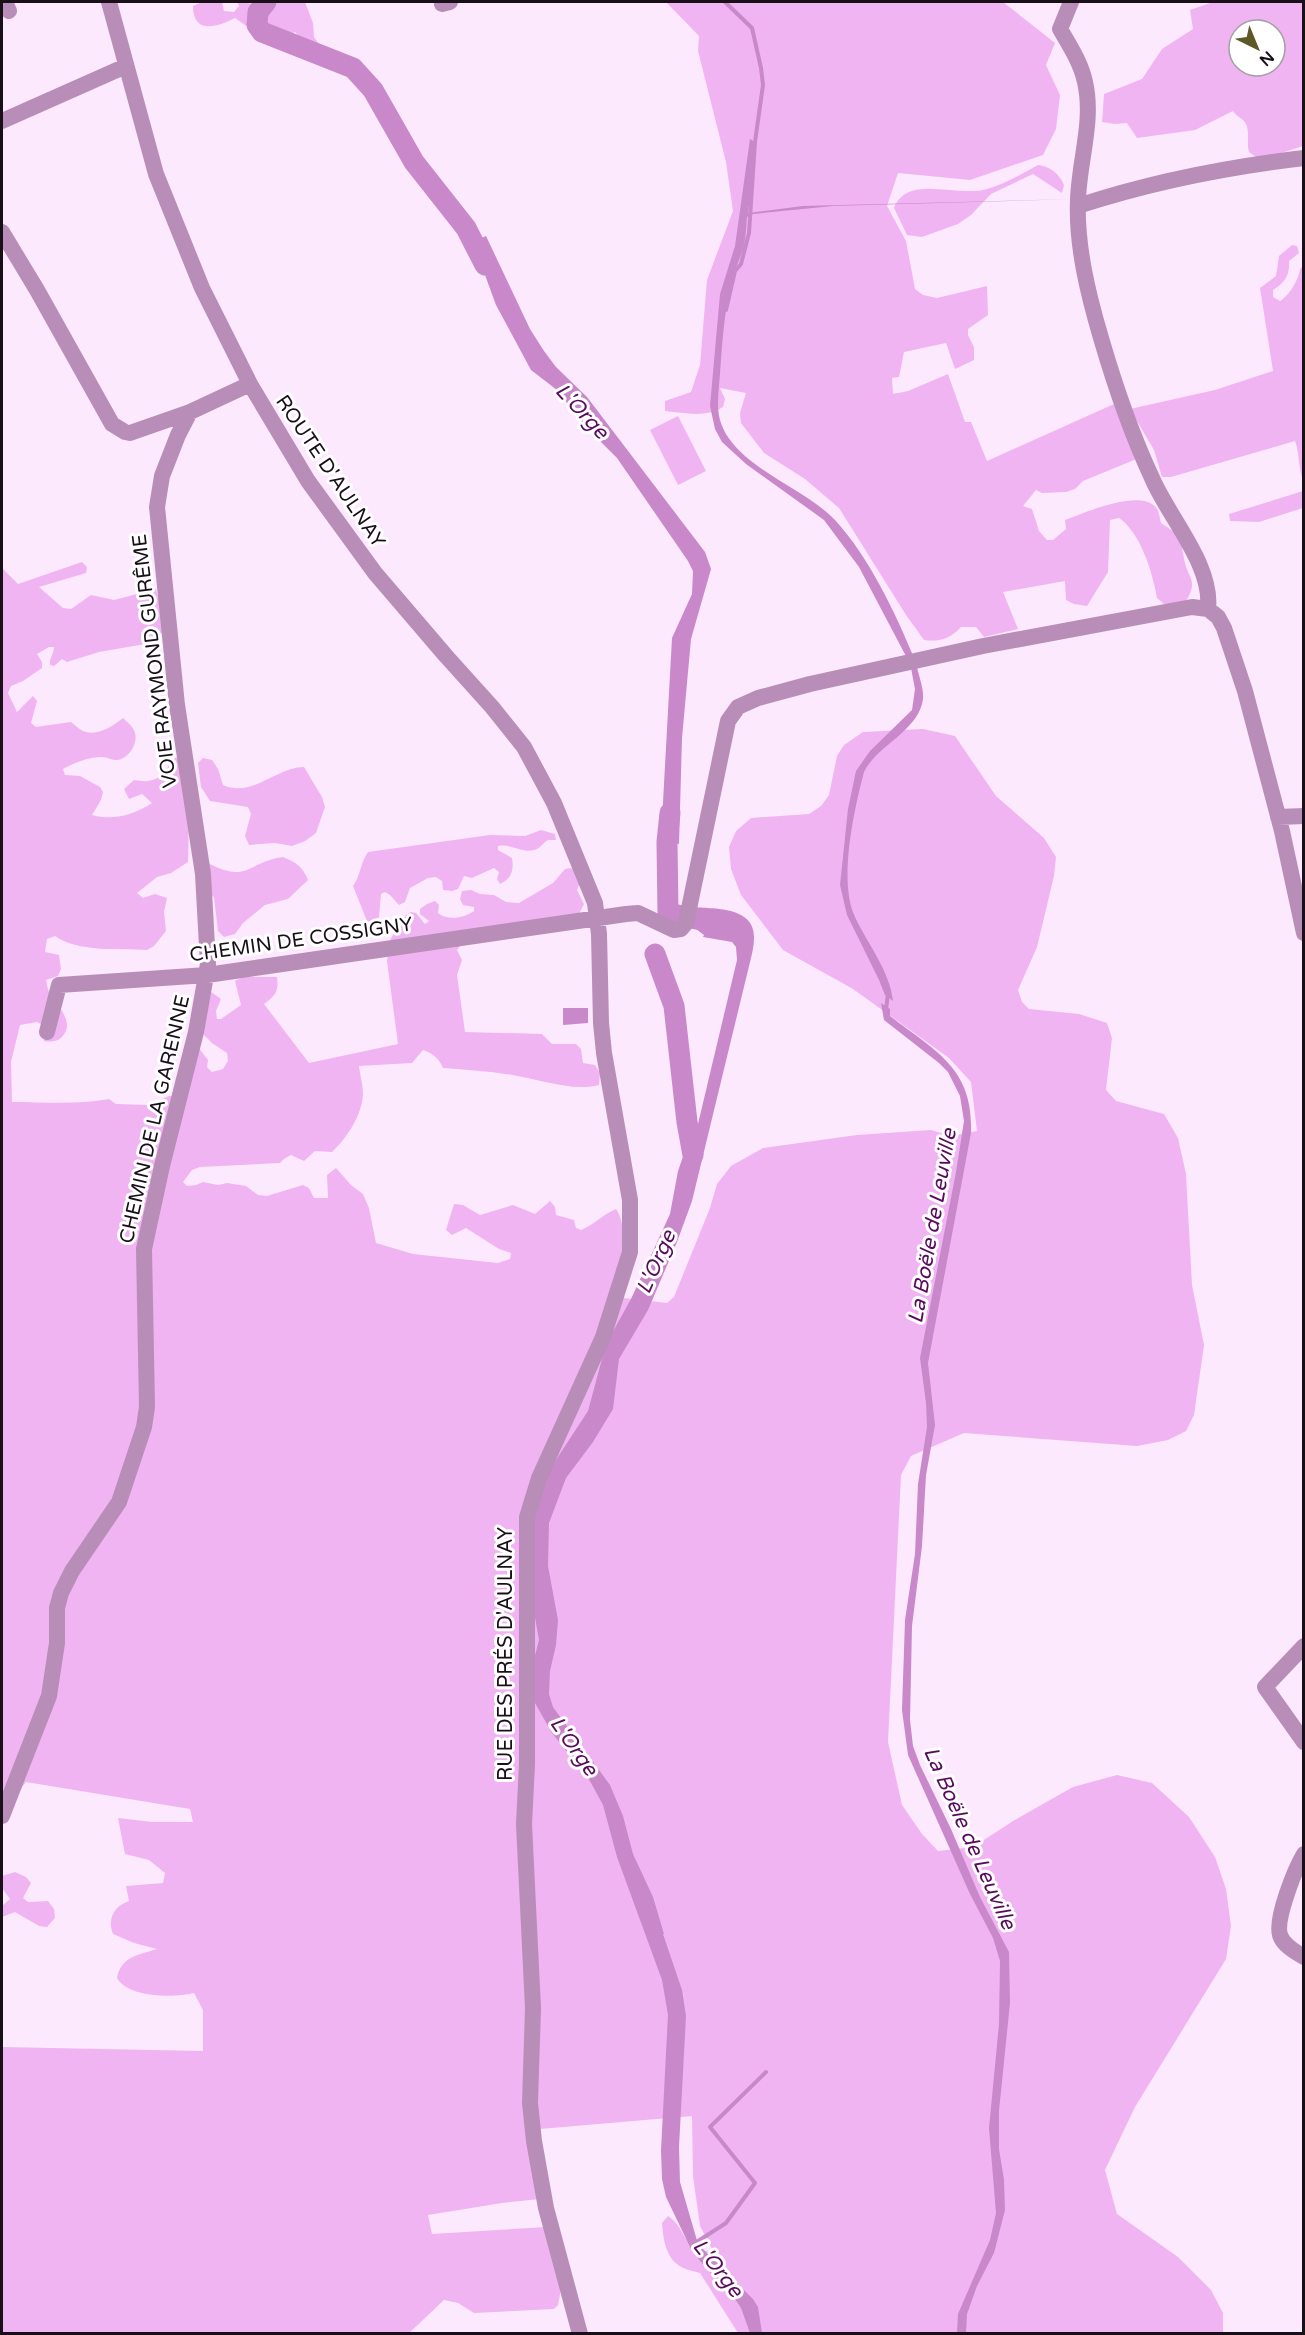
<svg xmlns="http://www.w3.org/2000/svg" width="1305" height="2335" font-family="'Varela Round',sans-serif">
<rect width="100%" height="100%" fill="#fde9fd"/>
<path fill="#f1b4f2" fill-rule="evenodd" d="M202 2H222L224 11 234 12 239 6 237 2H247L254 6 260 2H305L313 23 314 37 318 43 315 49H310L295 32 288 36 268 28 252 30 235 18C218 27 193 35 193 6Z
M666 2H1003L1055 43 1046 65 1060 95 1056 129 1043 155 970 180 898 173 887 206 906 241 915 289 923 295 937 298 987 286 988 315 968 329V335L974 347V360L955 369 946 343 904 352 899 377 892 378 893 394 908 391 948 374 965 422H971L987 461 1114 404 1139 458 1083 481 1075 489 1066 492 1042 493 1036 490 1023 506 1032 509 1039 531 1047 540H1053L1066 529 1065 520C1084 513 1143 487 1157 509 1159 512 1160 519 1161 523L1179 535C1182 543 1182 550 1184 558 1187 580 1200 578 1185 603L1166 606 1157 598C1153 574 1141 533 1119 518L1110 520 1108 572 1087 606 1074 604 1066 600 1065 581 1003 592 1018 629 984 637 976 627H961C950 639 940 642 924 640L906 615 839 508 805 479 764 453 741 423 740 413 746 393 720 388 725 399 723 407C706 418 685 413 665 411V401L691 392 700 365 707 280 733 211 726 162 698 51 699 36Z
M1213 2H1303V146L1275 155 1256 157 1249 152C1246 143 1251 129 1244 121 1240 117 1236 116 1233 111L1195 130 1137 138 1127 123 1115 124 1102 122 1104 94 1142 79 1162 49 1193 29 1190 10ZM1239 30H1275V66H1239Z
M1038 165C1049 166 1060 174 1064 185L1062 193 1033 174 991 194 971 215 958 224 922 237 907 235 894 208C907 173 958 198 987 189 1004 184 1022 174 1038 165Z
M1292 245 1297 246 1299 253 1289 261C1290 275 1285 283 1273 290V297L1280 301C1289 296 1299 279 1300 269L1303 266V480C1298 468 1300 454 1295 441L1171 477H1162L1154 450 1130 409 1215 390 1273 371 1260 288 1276 276 1279 256Z
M678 416 706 471 678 485 650 430Z
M1303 491V508L1259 522 1230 521 1229 514Z
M82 562 87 567 86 573 39 587 63 608 71 609 91 595 114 600 156 589 165 624 163 632 151 643 99 652 67 662 62 659 54 666 50 665C49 658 54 654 54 647H49L37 654 42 662V668L23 681 11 686 8 693 17 712 33 696 37 701 31 723 36 727 71 722C75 725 79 729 83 731 97 737 113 726 123 718 127 722 134 727 135 733 138 743 130 756 121 759 114 762 110 758 103 757 91 756 73 763 63 769L65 775 80 776 100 787 103 792 101 800 92 815C113 821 133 815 152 803L142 794 129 799 124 789 134 780C160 785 162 773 176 757L179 760 189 818 188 862 171 873 157 877 137 893 143 898 155 894 167 898 164 912 166 931 154 946 147 950C118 948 80 953 55 936L47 939 45 952 59 955 61 969 58 976 46 980C47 984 48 991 50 994 57 1006 76 1022 62 1037 57 1042 51 1042 44 1041L41 1024 37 1022 20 1025 11 1062 12 1102C44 1102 77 1105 109 1099L116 1104 150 1105 169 1096 182 1095 198 1047 208 1060 207 1067 212 1072 223 1069 228 1061 227 1053 212 1043 202 1033 211 992 221 999 216 1011 217 1019H221L241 1005 235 981 243 977H277C279 992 275 996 264 1004L309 1063 398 1044 387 961 390 940 406 915 411 912 416 913 425 924 429 921 420 914V909L427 904 435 901 439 905 438 913C448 921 464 918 474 911V907L463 905 460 899 462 891 471 890 480 894 494 895 506 902 519 903 553 883 565 869 571 868 579 871 582 877 577 890 584 904 578 916 461 945 457 950 462 960 457 975 465 1032 542 1034 552 1044H576L581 1049 583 1063 595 1065 600 1073 599 1085C572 1092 539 1079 512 1075 489 1071 466 1070 443 1068 439 1058 432 1053 423 1050L412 1063 359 1066C360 1075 363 1085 363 1094 362 1115 347 1138 332 1152L315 1151 304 1161 291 1155 284 1159 280 1163 200 1167 192 1170 183 1182 187 1186 196 1185 203 1182 218 1185 227 1183 246 1186 258 1195 267 1196 303 1185 309 1188 314 1198H328L327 1175 336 1168 351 1185 363 1194 369 1208 376 1243 413 1254 498 1263 510 1259 511 1253 499 1249 466 1228 452 1235 446 1230 454 1204 463 1205 480 1215 513 1205 535 1214 550 1201 555 1207 556 1215 574 1220 576 1228 581 1230C594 1225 603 1214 616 1209 631 1231 619 1272 615 1297L667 1303 674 1297 710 1208 717 1184 731 1166 763 1148 857 1135 931 1130 951 1136 977 1131 971 1082 949 1058 853 989 783 950 741 895 731 869 729 847 736 831 751 818 809 814 821 806 829 795 837 756 844 745 863 732 923 729 955 736 996 796 1044 838 1056 857 1054 876 1037 947 1018 990 1022 1002 1029 1009 1079 1014 1107 1023 1112 1038 1106 1090 1116 1101 1164 1114 1178 1138 1186 1174 1192 1285 1204 1345 1194 1415 1186 1431 1168 1440 1137 1446 964 1433 911 1456 901 1475 888 1742 902 1805 922 1834 938 1851 973 1847 1013 1821 1073 1787 1117 1775 1152 1783 1189 1817 1215 1857 1226 1889 1231 1926 1226 1959 1135 2107 1105 2170 1117 2214 1178 2257 1211 2290 1223 2313V2333H738L700 2273C693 2271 682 2269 677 2264 665 2255 663 2236 662 2223L668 2216C685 2227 681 2244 704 2252L712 2249 700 2226 693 2176 692 2116 528 2130 540 2199 502 2203 428 2215 432 2234 546 2227 562 2283 558 2305 554 2309 474 2313 458 2303 444 2300 408 2334 2 2333V2047L203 2051V2010L194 1993C175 1998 128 1998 117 1978 121 1956 139 1955 157 1949L134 1943 113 1934C107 1919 114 1906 129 1901L126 1886 163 1883 165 1873 149 1860 125 1854 118 1818 153 1822H193L190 1809 26 1782 2 1811V568L18 584Z
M203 758 212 760 218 769 223 785C253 798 276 767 304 767L322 797 325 807 316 833 305 841 292 846 275 843 249 845 245 836 251 814 248 807 210 801 201 787 198 763Z
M541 830 555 834 556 840H548C544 842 541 847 537 849 525 855 510 843 498 846V850L512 858C514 869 512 879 500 884L497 879 499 872 494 868 472 878 464 876 458 889 452 891 443 890 442 881 436 877 428 878 410 888 405 902 399 905 390 895 385 892 381 894 379 917 375 924 367 921 353 886C361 875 360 863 368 852L490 835 525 836Z
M283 857C296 862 303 867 308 880L288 899 265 905 243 923 235 934 224 937 218 931 214 897 202 888 208 863C248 884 247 862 283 857Z
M15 1872 26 1877 31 1883 23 1898 28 1902 48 1901 54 1909 55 1918 47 1927 39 1926 15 1912 2 1917V1906L10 1899 2 1888V1876Z"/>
<path fill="#c888ca" d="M750 139 755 142 756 146 748 213 803 206 1075 199 833 206 753 214 747 217C746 228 746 239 743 249 739 262 732 275 730 288 724 316 722 345 720 374 719 389 716 405 720 420 733 466 804 487 835 520 869 557 895 612 914 658L908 660 859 567 824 520 746 464 722 442 715 429 710 406 720 294 735 246Z
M486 236 530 329 544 351 556 367 587 397 705 552 711 569 691 639 682 738 679 844 661 839 672 638 692 594 693 571 688 561 617 458 584 425 557 390 531 370 496 305 473 242Z
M917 667C919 677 924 689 923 699 919 731 877 745 864 772 854 810 838 882 855 917 867 943 890 971 893 1001L885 995 879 980 847 915 840 885 848 809 856 771 870 751 912 710 915 689 911 668Z
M692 907C713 909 755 906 754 938 754 946 752 954 750 962L692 1201 677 1242 648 1310 619 1359 613 1409 593 1442 566 1478 549 1523 548 1566 558 1620 556 1645 550 1671 549 1694 553 1707 610 1785 623 1816 633 1854 653 1897 664 1934H663L682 1990 686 2016 679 2147 680 2182 698 2244 753 2299 758 2307 762 2333H750L741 2308 731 2293 704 2266 691 2249 666 2197 662 2179 661 2150 668 2015 662 1980 617 1857 603 1805 590 1781 552 1733 535 1703 533 1663 539 1640 534 1612 532 1520 548 1472 588 1411 606 1344 631 1299 670 1214 678 1171 688 1142 698 1124 737 960 736 947 732 942 703 937 704 935 688 923Z
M881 1003 890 1009V1016C935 1051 974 1068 971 1133L928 1363 935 1425 926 1475 922 1546 912 1626 910 1720 913 1746 920 1765 951 1829 980 1897 1009 1952 1010 2003 999 2111V2149L1004 2180 1005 2210 994 2253 977 2286 967 2314 966 2333H957L958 2314 990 2240 996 2213 989 2128 999 2024 1000 1961 993 1938 970 1894 908 1755 902 1710 905 1620 915 1554 918 1484 927 1427 926 1403 920 1358 956 1172 964 1121 960 1096 948 1072 939 1063 884 1020Z
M563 1008H588V1023L563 1025Z"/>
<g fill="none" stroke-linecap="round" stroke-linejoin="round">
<path stroke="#c888ca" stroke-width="4" d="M725 2 752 28 761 68 763 85 755 142 749 233 741 264 735 271 726 310
M886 1010 888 993
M695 2243 726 2223 755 2183 710 2127 766 2072"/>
<path stroke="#c888ca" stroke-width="21" d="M266 2 258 12 257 25 262 32 353 68 373 90 414 162 466 228 485 265
M670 813 667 842 668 913 706 921
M655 954 674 1006 687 1122 693 1155"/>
<path stroke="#b88db8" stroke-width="16" d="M5 2 9 11
M109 2 156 174 202 288 250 384 308 481 375 573 446 656 492 707 524 747 554 803 595 903 599 934 601 1023 604 1053 630 1200V1252L603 1337 539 1478 527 1517V1764L524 1824 533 2008 530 2103 534 2141 546 2208 580 2334
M1071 2 1060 29C1070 46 1081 63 1085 82 1094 121 1079 161 1078 200 1076 245 1088 294 1101 338 1115 386 1131 433 1152 478 1169 518 1213 565 1208 609
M442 4 450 2
M2 121 126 66
M1078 206C1151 182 1227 167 1304 158
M2 232 37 290 112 424 125 432 130 433 190 412
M1278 817 1304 816
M47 1032 59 985 207 975 626 914 638 913 674 930 681 929 686 923 728 721 738 707 758 698 810 684 983 646 1192 607 1208 609 1218 617 1224 628 1245 691 1282 831 1304 933
M1304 1646 1265 1687 1304 1742
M2 1816 49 1696 57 1643V1608L61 1593 72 1571 119 1502 144 1427 147 1407 144 1249 162 1166 196 1032 208 964 203 874 177 705 157 507 162 476 178 435 190 412 250 384
M1304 1854C1295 1869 1275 1919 1280 1935 1283 1945 1295 1952 1304 1957"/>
</g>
<g text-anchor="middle" stroke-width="6" stroke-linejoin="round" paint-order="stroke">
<g font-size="20" fill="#180f18" stroke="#fff">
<text transform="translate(331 471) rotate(56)" y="7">ROUTE D'AULNAY</text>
<text transform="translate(154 661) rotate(-97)" y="7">VOIE RAYMOND GURÊME</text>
<text transform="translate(301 939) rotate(-8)" y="7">CHEMIN DE COSSIGNY</text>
<text transform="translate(154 1119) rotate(-77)" y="7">CHEMIN DE LA GARENNE</text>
<text transform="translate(505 1654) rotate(-90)" y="7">RUE DES PRÉS D'AULNAY</text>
</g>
<g font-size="21" font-style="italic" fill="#5a0a5e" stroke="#fff">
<text transform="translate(582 411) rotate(47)" y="7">L'Orge</text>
<text transform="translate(932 1226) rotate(-80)" y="7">La Boële de Leuville</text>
<text transform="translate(656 1262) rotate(-66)" y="7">L'Orge</text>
<text transform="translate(574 1746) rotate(55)" y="7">L'Orge</text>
<text transform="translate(970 1838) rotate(66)" y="7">La Boële de Leuville</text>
<text transform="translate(718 2268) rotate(52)" y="7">L'Orge</text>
</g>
</g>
<rect width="1305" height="2335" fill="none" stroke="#180f18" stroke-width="6"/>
<g transform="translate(1257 48) rotate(137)"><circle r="28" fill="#ffffff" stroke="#a39fa3" stroke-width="1.5"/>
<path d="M0-4.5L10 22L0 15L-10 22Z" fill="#5d5825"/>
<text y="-9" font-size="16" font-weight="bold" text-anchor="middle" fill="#180f18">N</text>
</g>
</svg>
